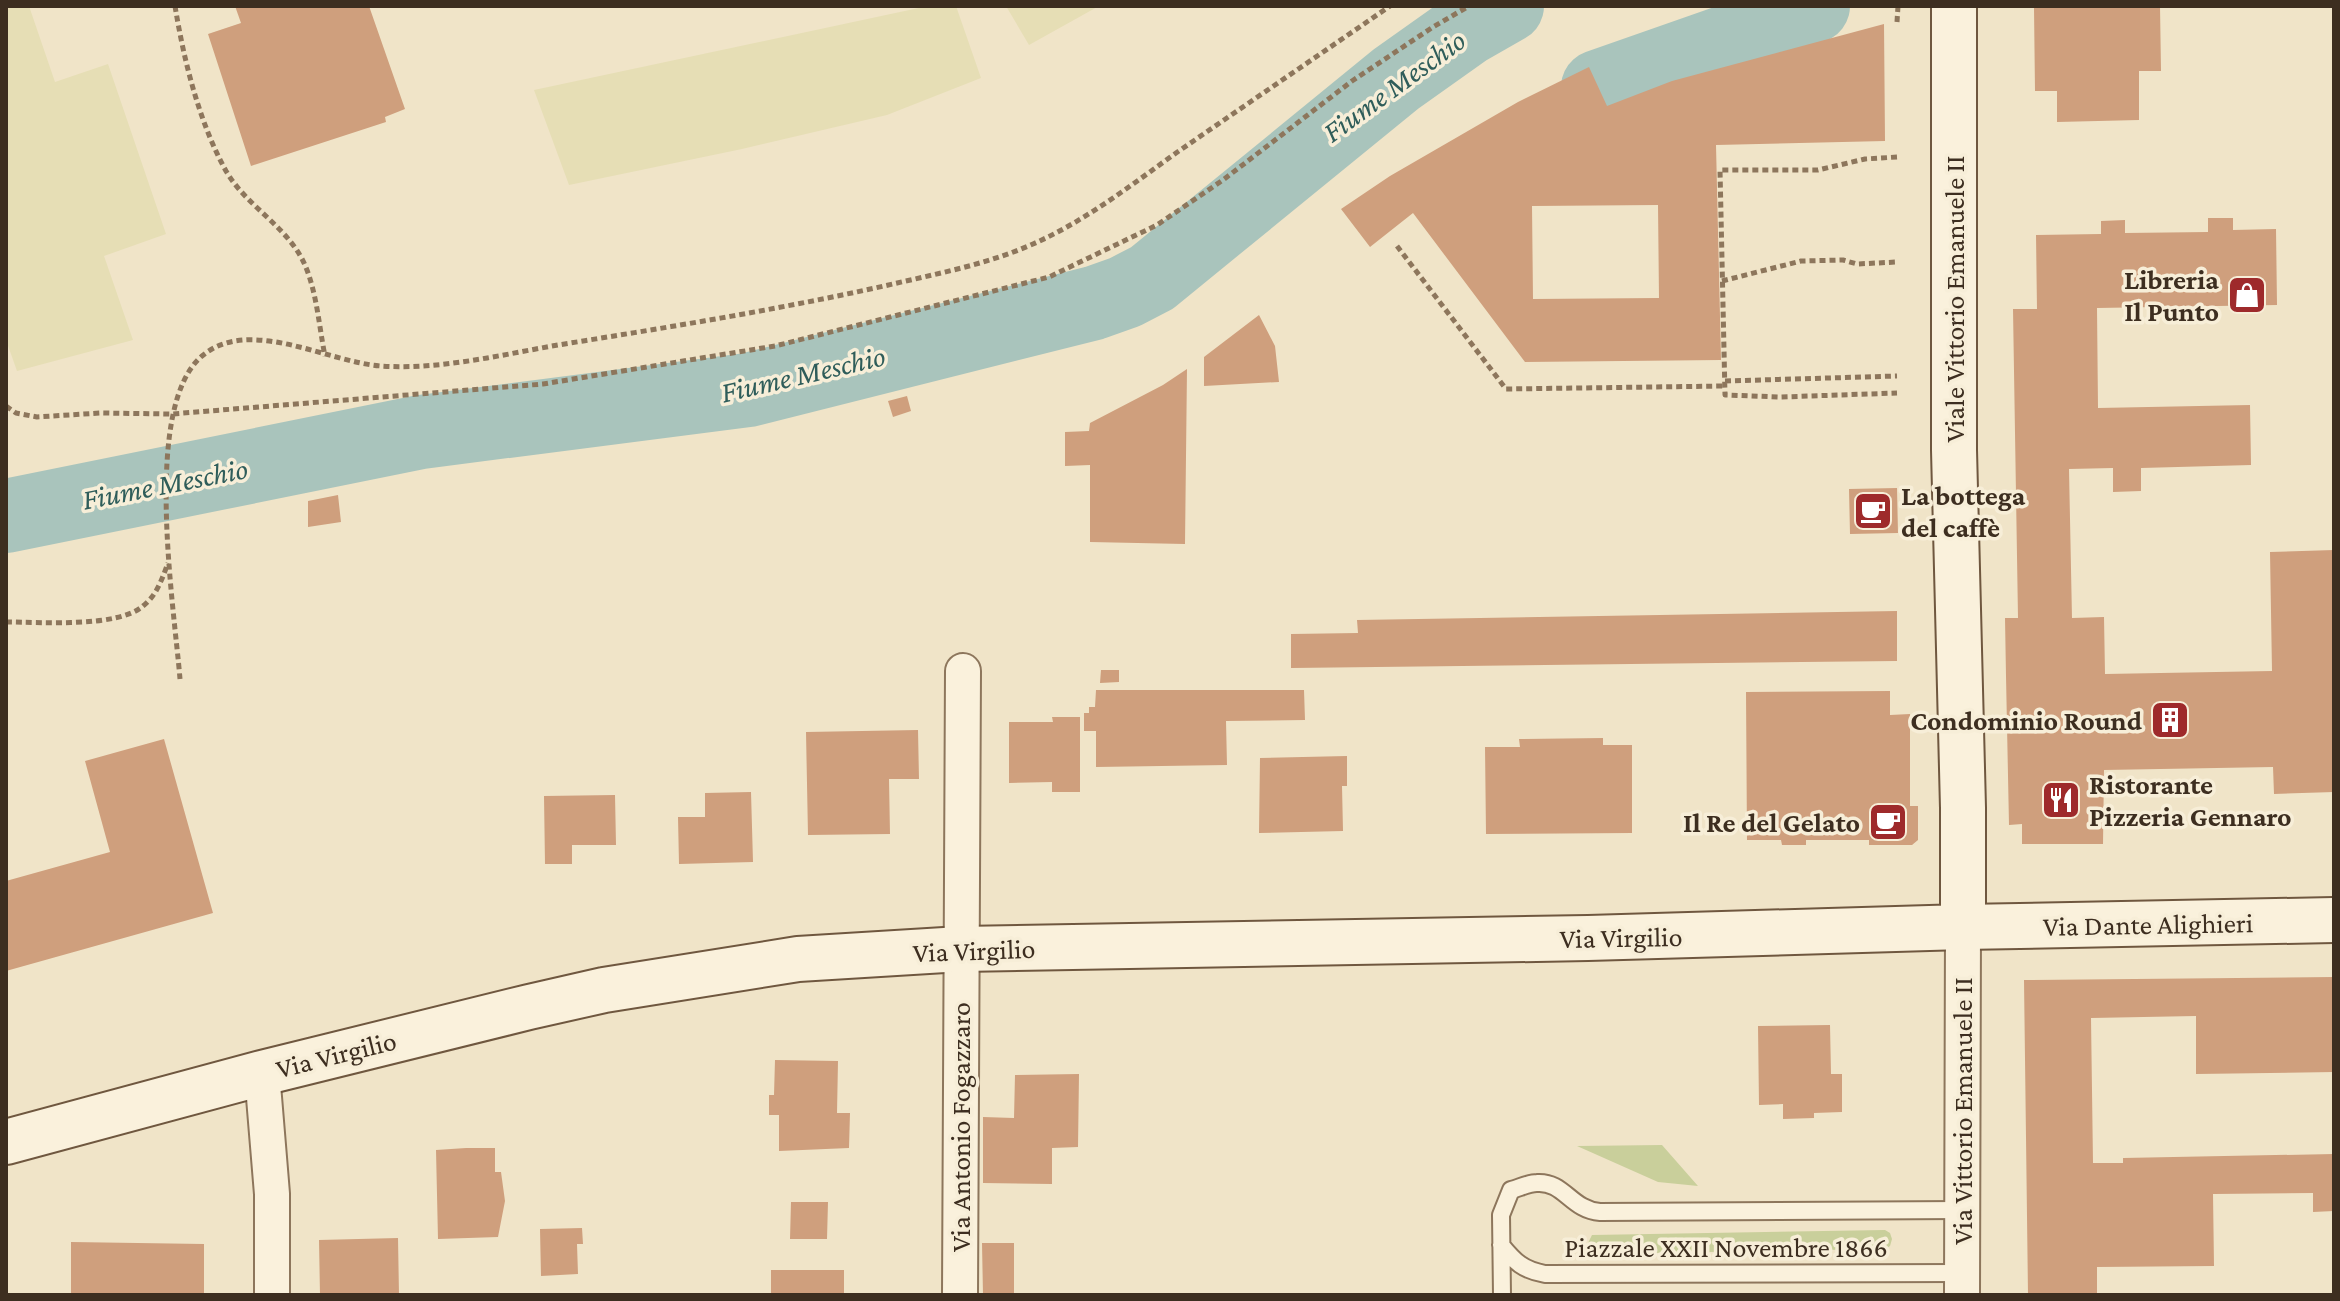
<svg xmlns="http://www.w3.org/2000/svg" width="2340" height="1301" font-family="'Crimson Pro',serif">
<rect width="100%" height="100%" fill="#f0e4c8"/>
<path fill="#e6deb5" d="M6 6H29L55 82 108 64 166 234 104 256 133 340 17 371 6 340Z
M928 6H956L981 78 887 115 742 149 569 185 534 90Z
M1006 6H1099L1029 45Z"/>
<path fill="#c9cf9b" d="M1662 1145 1698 1186 1658 1182 1577 1146Z
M1885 1230 1890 1233 1892 1239 1890 1246 1885 1249 1593 1254 1587 1245 1592 1235Z"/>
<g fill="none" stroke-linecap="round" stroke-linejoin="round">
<path stroke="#a9c4bc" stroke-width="74" d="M1598 87 1789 20 1813 6
M6 516 421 432 748 390 1094 303 1125 292 1152 278 1396 79 1465 30 1507 6"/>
</g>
<path fill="#cf9f7d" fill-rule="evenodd" d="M235 6H369L405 109 385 117 386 122 251 166 208 34 241 23Z
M2160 6 2161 71H2139V120L2057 122V91H2035L2034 8Z
M1884 24 1885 141 1716 145 1721 360 1525 362 1413 213 1370 247 1341 209 1390 176 1518 102 1589 67 1607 106 1672 81ZM1658 205 1659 298 1533 299 1532 206Z
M2208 218H2233V230L2276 229 2277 305 2097 308 2098 408 2250 405 2251 465 2141 468V491L2113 492V468L2069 469 2072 618 2104 617 2105 674 2272 671 2270 552 2334 550V792L2274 794 2273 767 2104 770 2103 844H2022V824L2009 825 2006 676 2005 618H2018L2013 309H2037L2036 235 2101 234V221L2125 220V233L2208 232Z
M1259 315 1275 346 1279 382 1204 386V357Z
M1187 369 1185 544 1090 542V465L1065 466V432L1089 431 1090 423 1163 385Z
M907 396 911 411 893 417 888 401Z
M1897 488 1898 533 1850 534 1849 489Z
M338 495 341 522 308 527V501Z
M1897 611V661L1291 668V634L1358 633 1357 620Z
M1101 670H1119V682L1100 683Z
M1096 690H1304L1305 720 1226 721 1227 765 1096 767V731H1084V713H1089V707H1095Z
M1890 691V715L1910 714V806H1918V840L1912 845H1869V840H1806V845H1782L1781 840H1747L1746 692Z
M1052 717H1080V792H1052V782L1009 783V722H1053Z
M918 730 919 779H889L890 834 808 835 806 732Z
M1603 738V745H1632V833L1486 834 1485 747H1520L1519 739Z
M164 739 213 913 6 971V881L110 852 85 761Z
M1347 756V786H1342L1343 831 1259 833 1260 758Z
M751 792 753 862 679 864 678 817H705V793Z
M615 795 616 845H572V864H545L544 796Z
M2334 977V1072L2196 1074V1016L2091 1018 2093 1163H2123V1158L2334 1154V1211L2313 1212V1193L2213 1194 2214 1266 2097 1267V1295H2028L2024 980Z
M1830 1025 1831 1074H1842V1112L1814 1113V1118L1783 1119V1104L1759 1105 1758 1026Z
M775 1060 838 1061 837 1113H850L849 1148 779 1151V1115H769V1095H774Z
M1079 1074 1078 1147 1052 1148V1184L983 1183V1117L1014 1118 1015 1075Z
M466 1148H495V1172H501L505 1201 498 1237 438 1239 436 1150Z
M791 1202H828L827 1239H790Z
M582 1228 583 1244H577L578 1274 541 1276 540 1229Z
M398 1238 399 1295H320L319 1240Z
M71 1242 204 1244V1295H71Z
M982 1243H1014V1295H983Z
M771 1270H844V1295H771Z"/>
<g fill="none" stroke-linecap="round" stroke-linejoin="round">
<g stroke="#8d765c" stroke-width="20">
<path id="service" d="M1501 1245C1515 1262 1523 1270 1545 1274L1962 1273
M1502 1295 1501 1215 1511 1190C1519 1188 1529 1183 1537 1183 1564 1181 1571 1210 1600 1212L1962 1210"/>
</g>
<g stroke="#8d765c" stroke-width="38">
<path id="minor" d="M262 1073 272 1194V1295
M960 1295 963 671
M1962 1295 1963 927"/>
</g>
<g stroke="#6f573f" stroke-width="48">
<path id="secondary" d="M1954 6V450L1963 808V927
M6 1142 262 1073 529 1007 604 990 798 959 961 949 1588 938 1963 927 2334 920"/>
</g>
<path stroke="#8d765c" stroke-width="5" stroke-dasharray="6 4" stroke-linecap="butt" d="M175 6C184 61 199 122 226 171 244 202 276 220 296 249 316 277 318 322 325 356
M1897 22 1898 6
M1897 157 1865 159 1818 170H1720L1725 395 1781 397 1897 393
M1397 246 1506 389 1725 386
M1722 281 1801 261 1843 260 1857 264 1897 262
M1725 381 1897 376
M6 406 16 413 37 417 101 413 172 414 543 384 775 346 1049 277 1157 225 1223 180 1352 81 1433 27 1469 6
M6 622C40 622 118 628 143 606 157 595 162 579 168 563
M180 679C174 605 142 407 202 356 249 316 327 362 381 366 440 370 500 355 558 345 670 327 782 309 893 284 940 273 988 264 1033 244 1085 221 1130 186 1176 153 1247 104 1319 55 1390 6"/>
<use href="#service" stroke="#faf1dc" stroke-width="16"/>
<use href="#minor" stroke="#faf1dc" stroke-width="34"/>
<use href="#secondary" stroke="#faf1dc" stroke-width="44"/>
</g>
<defs>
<g id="shop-square" transform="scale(2)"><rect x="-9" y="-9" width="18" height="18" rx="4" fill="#9e2a2b" stroke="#f7eed8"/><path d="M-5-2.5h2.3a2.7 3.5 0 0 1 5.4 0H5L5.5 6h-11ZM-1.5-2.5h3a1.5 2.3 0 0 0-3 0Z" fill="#fff"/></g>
<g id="cafe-square" transform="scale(2)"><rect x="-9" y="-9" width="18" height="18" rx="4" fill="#9e2a2b" stroke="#f7eed8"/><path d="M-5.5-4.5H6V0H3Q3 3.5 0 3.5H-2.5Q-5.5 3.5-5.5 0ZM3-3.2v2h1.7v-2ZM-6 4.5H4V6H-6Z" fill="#fff"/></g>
<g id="building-square" transform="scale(2)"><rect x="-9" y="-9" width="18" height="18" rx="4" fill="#9e2a2b" stroke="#f7eed8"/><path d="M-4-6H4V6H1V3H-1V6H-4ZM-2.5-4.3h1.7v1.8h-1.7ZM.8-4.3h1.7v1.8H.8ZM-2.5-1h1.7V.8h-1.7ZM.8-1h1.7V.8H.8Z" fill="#fff"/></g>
<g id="restaurant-square" transform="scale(2)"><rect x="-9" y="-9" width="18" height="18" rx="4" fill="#9e2a2b" stroke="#f7eed8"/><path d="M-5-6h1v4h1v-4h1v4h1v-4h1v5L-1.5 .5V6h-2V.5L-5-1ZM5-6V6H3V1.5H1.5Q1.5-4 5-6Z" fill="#fff"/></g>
</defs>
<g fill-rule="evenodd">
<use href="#shop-square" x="2247" y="295"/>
<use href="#cafe-square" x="1873" y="511"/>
<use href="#building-square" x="2170" y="720"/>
<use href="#restaurant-square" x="2061" y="800"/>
<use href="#cafe-square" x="1888" y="822"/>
</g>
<g text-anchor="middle" stroke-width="7" stroke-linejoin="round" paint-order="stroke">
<g font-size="28" font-weight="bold" fill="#3d2e20" stroke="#f7eed8" text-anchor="end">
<text x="2219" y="289">Libreria<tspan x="2219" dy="32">Il Punto</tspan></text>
<text x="1901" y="505" text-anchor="start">La bottega<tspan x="1901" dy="32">del caffè</tspan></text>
<text x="2142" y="730">Condominio Round</text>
<text x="2089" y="794" text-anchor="start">Ristorante<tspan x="2089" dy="32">Pizzeria Gennaro</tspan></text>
<text x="1860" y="832">Il Re del Gelato</text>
</g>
<g font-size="28" fill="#3d2e20" stroke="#f7eed8">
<text transform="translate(1954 299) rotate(-90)" y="10">Viale Vittorio Emanuele II</text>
<text transform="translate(2148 924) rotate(-1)" y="10">Via Dante Alighieri</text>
<text transform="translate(1621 937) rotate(-1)" y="10">Via Virgilio</text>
<text transform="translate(974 950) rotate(-2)" y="10">Via Virgilio</text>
<text transform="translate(336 1054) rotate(-14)" y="10">Via Virgilio</text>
<text transform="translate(1962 1111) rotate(-90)" y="10">Via Vittorio Emanuele II</text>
<text transform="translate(960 1127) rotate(-90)" y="10">Via Antonio Fogazzaro</text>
<text x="1726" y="1257">Piazzale XXII Novembre 1866</text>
</g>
<g font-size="30" font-style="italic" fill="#2f5d5a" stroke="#f7eed8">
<text transform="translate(1394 86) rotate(-36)" y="10">Fiume Meschio</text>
<text transform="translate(803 374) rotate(-13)" y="10">Fiume Meschio</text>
<text transform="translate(165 484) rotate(-11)" y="10">Fiume Meschio</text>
</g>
</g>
<rect width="2340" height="1301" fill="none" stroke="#3d2e20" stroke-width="16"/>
</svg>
